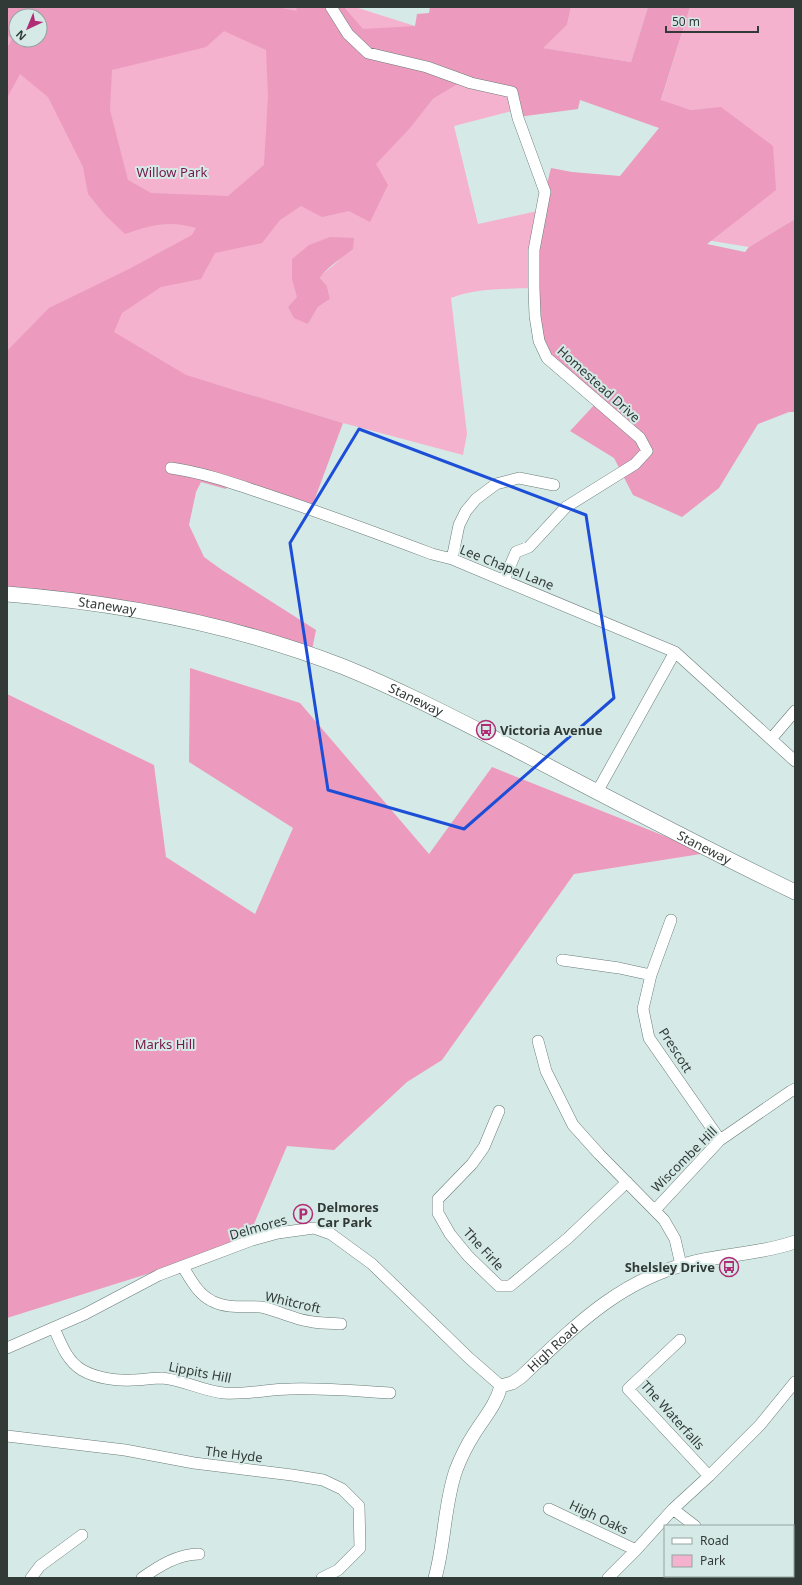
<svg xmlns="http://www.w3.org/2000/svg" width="802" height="1585" font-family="'Noto Sans',sans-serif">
<rect width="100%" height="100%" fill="#d5eae6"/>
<path fill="#f4b2ce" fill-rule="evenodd" d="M7 7H355L415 26 411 126 433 99 458 84 512 92 516 110 454 126 478 224 542 210 534 288C509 289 473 288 451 298L467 434 463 455 343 423 215 384 155 459 7 558ZM16 16H40V40H16ZM354 238C349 246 345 254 339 260 333 267 325 270 320 278L327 286 330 299 318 307 308 324 288 307Z
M571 7H648L631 62 542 48 567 25Z
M690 7H795V219L749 247 706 240 721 108 691 110 661 101Z"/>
<path fill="#ec9abe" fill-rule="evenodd" d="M7 7H277L297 11 296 7H344L363 29 415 26 417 14 429 13 430 7H571L567 25 543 48 631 62 648 7H690L661 100 691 110 721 107 773 146 776 190 707 244 745 252 749 247 795 219V412H789L758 424 719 488 682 517 633 495 614 458 570 431 597 402 547 358 534 288 545 192 551 168 572 172 620 176 659 128 580 100 578 109 518 117 512 92 458 84 433 99 410 128 376 164 388 185 370 222 349 211 322 217 301 206 280 220 262 243 215 253 201 279 161 287 122 313 114 332 186 375 343 423 311 509 229 482 226 489 201 482 196 492 189 525 204 557 222 570 316 630 311 655 245 634 7 594V351L49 308 129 269 192 235 196 228C169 220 151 225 125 234L106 216 88 194 83 167 48 97 20 74 7 98V48L12 39 7 35ZM16 16H40V40H16ZM224 31 266 50 268 96 264 165 228 196 151 193 128 180 110 110 112 70 206 47Z
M330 237 354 238 353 249C343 257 326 268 320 278L327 286 330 299 318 307 308 324 294 318 288 307 297 297 292 279V259L309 245Z
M190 668 300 703 429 854 492 767 707 853 574 874 442 1060 407 1082 334 1150 287 1146 246 1243 7 1318V694L154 765 166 857 255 914 293 828 189 762Z"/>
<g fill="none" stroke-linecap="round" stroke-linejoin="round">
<g stroke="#697c78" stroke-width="12">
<path id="minor" d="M331 7 348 34 368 53 427 67 471 83 512 92 518 118 545 192 534 250V288L535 316 539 341 547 358 640 438 647 451 635 464 566 507 529 547 516 552 504 580
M171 468C206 473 238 485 271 496 325 514 379 534 432 554L452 559 675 652 795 761
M452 559 459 525 466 511 476 499 496 484 519 478 554 485
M771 739 795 711
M597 792 675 652
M671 920 651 975 643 1009 649 1038 720 1140
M562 960 619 968 651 975
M538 1041 546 1071 573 1125 599 1154 664 1220 675 1239 681 1265
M499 1111 484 1147 472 1164 438 1199V1213L450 1234 468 1256 499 1286H510L568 1238 627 1182
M655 1210 720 1140 791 1091 795 1089
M183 1267C191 1280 198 1294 212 1301 227 1309 245 1306 261 1307 272 1309 282 1314 293 1317 308 1323 325 1323 341 1324
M54 1328C61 1344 67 1361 82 1370 96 1378 116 1381 132 1380 142 1380 152 1378 162 1378 184 1380 203 1391 224 1393 246 1395 268 1389 290 1389 324 1388 357 1391 390 1393
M680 1340 628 1389 709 1476
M7 1348 85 1314 159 1275 252 1240 278 1233 314 1228 331 1234 372 1264 469 1358 501 1386
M7 1436 125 1450 194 1463 292 1475 323 1480 342 1489 359 1506 360 1548 338 1570 322 1578
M549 1509 636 1550
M673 1509 695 1526
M773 1576 777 1578
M31 1578 40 1566 82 1535
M142 1578C159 1566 178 1554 199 1554
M608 1578 636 1550 673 1509 709 1476 760 1425 795 1382"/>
</g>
<g stroke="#697c78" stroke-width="14">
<g id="tertiary">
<path id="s1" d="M435 1578C445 1543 444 1504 456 1470 461 1457 467 1445 474 1434 484 1418 496 1405 501 1386L512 1383 521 1377C574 1327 618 1281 690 1263 725 1254 761 1254 795 1242"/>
</g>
</g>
<g stroke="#697c78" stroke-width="16">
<g id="secondary">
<path id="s2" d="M7 594C122 603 236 625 344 667 403 691 460 721 517 750 609 798 701 847 795 892"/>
</g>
</g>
<use href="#minor" stroke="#fff" stroke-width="11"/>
<use href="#tertiary" stroke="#fff" stroke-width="13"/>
<use href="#secondary" stroke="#fff" stroke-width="15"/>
</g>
<path fill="none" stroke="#1d4ed8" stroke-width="3" stroke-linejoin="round" d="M359 429 586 515 614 698 464 829 328 790 290 543Z"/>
<defs>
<g id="bus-ring" transform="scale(1)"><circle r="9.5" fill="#d5eae6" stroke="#b02c74" stroke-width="1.5"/><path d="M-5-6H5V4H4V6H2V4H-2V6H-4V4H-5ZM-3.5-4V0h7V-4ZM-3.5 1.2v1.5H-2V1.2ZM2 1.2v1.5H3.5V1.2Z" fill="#b02c74"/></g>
<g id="parking-ring" transform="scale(1)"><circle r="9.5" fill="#d5eae6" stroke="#b02c74" stroke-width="1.5"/><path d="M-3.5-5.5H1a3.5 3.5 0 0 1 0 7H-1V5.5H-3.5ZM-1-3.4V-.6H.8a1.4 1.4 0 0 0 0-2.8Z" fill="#b02c74"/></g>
</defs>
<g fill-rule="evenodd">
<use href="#bus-ring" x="486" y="730"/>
<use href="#parking-ring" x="303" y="1214"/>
<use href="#bus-ring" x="729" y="1267"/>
</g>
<g text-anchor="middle" stroke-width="4" stroke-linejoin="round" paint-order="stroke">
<g font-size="13" fill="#75174b" stroke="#d5eae6">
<text x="172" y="177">Willow Park</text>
<text x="165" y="1049">Marks Hill</text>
</g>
<g font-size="13" fill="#323a38" stroke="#d5eae6">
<text transform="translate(599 384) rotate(42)" y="5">Homestead Drive</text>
<text transform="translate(507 567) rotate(22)" y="5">Lee Chapel Lane</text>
<text dy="5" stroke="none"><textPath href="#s2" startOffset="101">Staneway</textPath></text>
<text dy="5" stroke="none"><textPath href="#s2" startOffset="425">Staneway</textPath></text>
<text dy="5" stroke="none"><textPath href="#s2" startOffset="749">Staneway</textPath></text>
<text transform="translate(676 1050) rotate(57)" y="5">Prescott</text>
<text transform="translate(684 1159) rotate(-45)" y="5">Wiscombe Hill</text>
<text transform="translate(258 1227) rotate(-16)" y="5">Delmores</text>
<text transform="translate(484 1249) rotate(47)" y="5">The Firle</text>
<text transform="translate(293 1302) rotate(13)" y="5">Whitcroft</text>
<text dy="5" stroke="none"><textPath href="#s1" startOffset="271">High Road</textPath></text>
<text transform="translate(200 1372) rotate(11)" y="5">Lippits Hill</text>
<text transform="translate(673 1415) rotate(48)" y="5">The Waterfalls</text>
<text transform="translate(234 1454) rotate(7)" y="5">The Hyde</text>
<text transform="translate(599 1517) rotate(25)" y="5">High Oaks</text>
</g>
<g font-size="13" font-weight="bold" fill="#323a38" stroke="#d5eae6" text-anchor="start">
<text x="500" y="735">Victoria Avenue</text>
<text x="317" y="1212">Delmores<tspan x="317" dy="15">Car Park</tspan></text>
<text x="715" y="1272" text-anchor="end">Shelsley Drive</text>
</g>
</g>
<rect width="802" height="1585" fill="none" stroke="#323a38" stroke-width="16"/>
<rect x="664" y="1525" width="130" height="52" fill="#d5eae6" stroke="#94a4a0"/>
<rect x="672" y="1538" width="20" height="6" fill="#ffffff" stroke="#94a4a0"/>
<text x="700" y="1545" font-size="12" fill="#323a38">Road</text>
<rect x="672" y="1555" width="20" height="12" fill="#f4b2ce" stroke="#94a4a0"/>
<text x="700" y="1565" font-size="12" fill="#323a38">Park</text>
<g transform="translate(28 28) rotate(224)"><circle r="19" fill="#d5eae6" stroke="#94a4a0"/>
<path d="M0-3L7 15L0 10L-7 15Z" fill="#b02c74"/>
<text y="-6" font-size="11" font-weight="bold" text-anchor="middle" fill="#323a38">N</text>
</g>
<path d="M666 26v6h92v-6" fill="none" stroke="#323a38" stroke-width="2"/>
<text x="672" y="26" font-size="12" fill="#323a38" stroke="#d5eae6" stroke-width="3" paint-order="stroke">50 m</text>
</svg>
